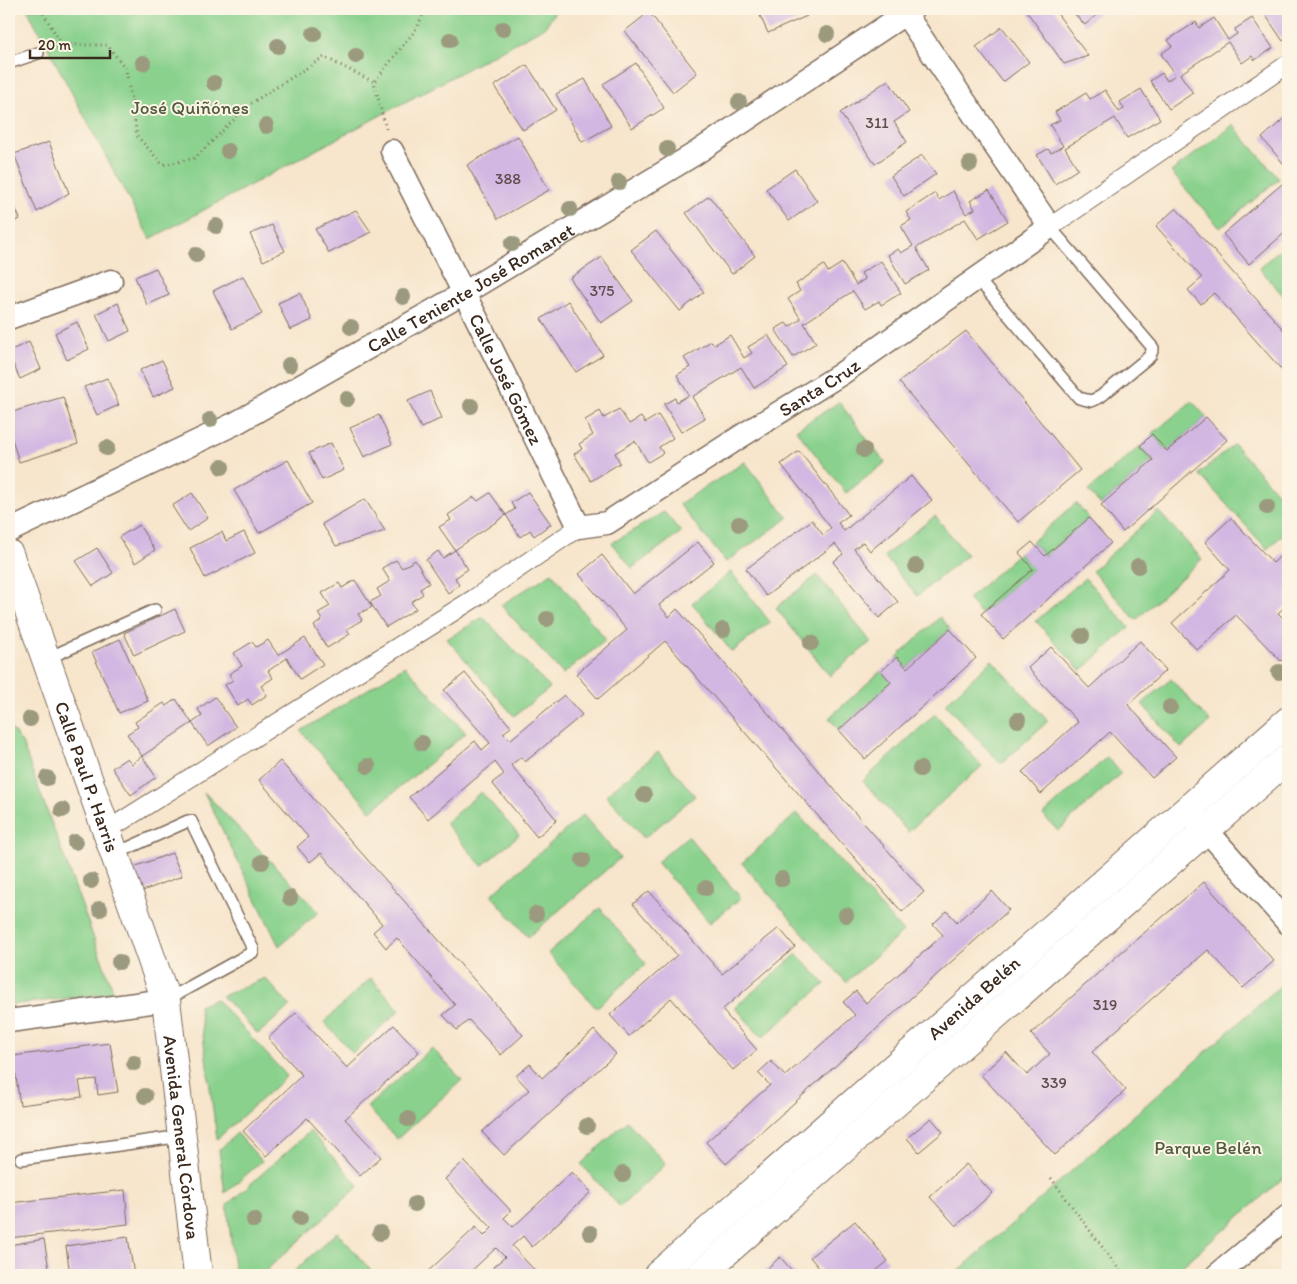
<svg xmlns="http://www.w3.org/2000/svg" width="1297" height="1284" font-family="Itim,sans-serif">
<rect width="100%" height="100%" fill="#fcf5e5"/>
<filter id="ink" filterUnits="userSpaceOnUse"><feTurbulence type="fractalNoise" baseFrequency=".02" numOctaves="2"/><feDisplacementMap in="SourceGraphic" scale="10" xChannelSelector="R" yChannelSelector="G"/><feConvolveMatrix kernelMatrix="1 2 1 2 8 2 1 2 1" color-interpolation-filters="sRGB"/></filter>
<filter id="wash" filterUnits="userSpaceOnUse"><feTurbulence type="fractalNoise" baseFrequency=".0096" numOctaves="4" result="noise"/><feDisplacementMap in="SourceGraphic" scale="20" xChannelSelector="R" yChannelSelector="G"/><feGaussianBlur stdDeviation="1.12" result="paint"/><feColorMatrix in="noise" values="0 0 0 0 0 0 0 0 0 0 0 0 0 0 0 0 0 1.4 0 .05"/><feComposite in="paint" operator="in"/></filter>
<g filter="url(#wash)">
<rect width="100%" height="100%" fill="#f7e5cc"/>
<path fill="#89d18d" stroke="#627e56" d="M27 9H557L545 27 150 239Z
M1233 125 1279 179 1220 228 1171 172Z
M1288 242V301L1259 268Z
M1192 401 1206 417 1167 451 1152 434Z
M839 402 885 463 846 493 796 430Z
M1234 444 1288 505V530L1267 549 1199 474Z
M1140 446 1153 460 1101 505 1088 491Z
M745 462 788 518 726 562 679 504Z
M1076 503 1089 518 1045 556 1032 542Z
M1158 511 1202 559 1136 620 1092 571Z
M664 512 681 532 632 568 612 543Z
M935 516 967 555 917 596 884 556Z
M1019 553 1033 569 981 614 968 599Z
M731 572 770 622 732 652 692 603Z
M552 573 606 640 563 674 501 605Z
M817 575 871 642 830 676 776 608Z
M1085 578 1129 627 1081 671 1036 621Z
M483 617 550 688 514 716 447 639Z
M940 617 950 629 907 668 897 657Z
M992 660 1048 721 1001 764 945 704Z
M405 666 466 733 371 811 301 731Z
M881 671 891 682 839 730 829 718Z
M1171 679 1210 722 1181 748 1142 704Z
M935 714 982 766 908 832 863 781Z
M9 726 22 743 114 993 9 1005Z
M658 752 695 796 644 838 606 795Z
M1107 757 1121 773 1058 831 1043 815Z
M204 792 319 912 279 946Z
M481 792 519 835 482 866 445 823Z
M797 813 903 932 846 982 742 863Z
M583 815 620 858 528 937 491 895Z
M688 836 741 898 710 923 657 862Z
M600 908 646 964 596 1008 548 953Z
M797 954 825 984 762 1038 735 1007Z
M265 978 290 1006 258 1034 222 996Z
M371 978 400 1010 353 1053 324 1022Z
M1288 979V1174L1172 1275H954Z
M216 999 287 1076 217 1139 199 1006Z
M432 1048 462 1080 397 1139 367 1107Z
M627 1121 666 1164 620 1207 581 1164Z
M310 1131 359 1186 261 1275H235L227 1205Z
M237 1133 262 1161 225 1193 219 1150Z
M337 1232 375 1275H290Z"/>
<g id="blocks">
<path fill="#d2b7e2" d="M757 9H804L807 16 768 33Z
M1025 9H1054L1088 56 1064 64Z
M1070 9H1103L1085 25Z
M1264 9H1288V37L1283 41 1262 10Z
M649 12 697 73 673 92 625 31Z
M1214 18 1228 40 1237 34 1235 29 1252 18 1273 48 1255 60 1252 56 1242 63 1228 42 1180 74 1193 93 1169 109 1150 81 1162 73 1167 81 1175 75 1161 54 1172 46 1168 40 1196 22 1199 28Z
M1002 27 1029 62 1003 82 976 47Z
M636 63 664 108 632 128 603 84Z
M527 65 556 110 523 130 494 86Z
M585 79 611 126 582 142 556 94Z
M888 80 909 112 894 122 907 142 875 164 840 113Z
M1141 89 1160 119 1127 138 1115 118 1065 148 1078 169 1055 184 1037 155 1048 149 1051 153 1063 146 1050 125 1060 120 1055 112 1086 93 1090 99 1105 90 1119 112 1124 109 1120 102Z
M1288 115V169L1262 138Z
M518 136 549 190 498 219 467 165Z
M49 142 69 193 37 212 14 154Z
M922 155 936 174 904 196 891 176Z
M795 169 817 201 789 221 766 189Z
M1288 179V230L1249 264 1223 234Z
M989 190 1008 221 978 239 965 219 916 248 929 270 905 284 888 255 898 249 901 253 913 246 901 226 911 220 906 212 935 193 939 200 953 191 966 214 975 209 970 201Z
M9 192 20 219 9 224Z
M709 196 755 256 732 274 686 213Z
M1176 208 1288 335V377L1214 293 1201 304 1188 290 1202 278 1156 226Z
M356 210 371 232 329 253 315 229Z
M272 225 285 251 263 261 250 234Z
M656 231 704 292 680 311 631 250Z
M602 257 633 301 601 323 570 278Z
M881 261 901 293 881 305 879 301 865 309 853 291 804 323 816 343 793 357 775 329 786 323 789 327 801 319 788 299 800 291 796 284 824 265 828 272 842 263 856 285 865 279 861 273Z
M156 268 169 295 147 305 135 277Z
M243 276 262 314 232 329 213 291Z
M300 293 312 320 290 330 278 303Z
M568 301 603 355 576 372 541 319Z
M118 303 130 331 109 341 96 314Z
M77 322 89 349 67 360 55 333Z
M966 331 1080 470 1018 522 899 382Z
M730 335 744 358 752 353 748 347 768 335 788 367 754 388 741 367 692 397 705 418 681 432 664 404 675 398 677 402 689 395 677 375 690 367 684 358 711 341 714 345Z
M29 342 41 369 20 379 9 355V351Z
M162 360 175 387 153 397 140 370Z
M107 378 119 405 97 415 84 387Z
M430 391 442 418 421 428 408 401Z
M63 397 78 444 19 462 9 429V413Z
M619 409 629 424 641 417 645 423 658 415 673 438 659 447 663 453 648 462 635 441 615 453 620 463 591 481 574 454 582 449 579 444 593 435 585 420 600 411 604 418Z
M379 415 392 444 364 457 350 428Z
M1206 417 1227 440 1123 532 1101 505 1153 460 1140 446 1152 434 1167 451Z
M331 443 344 470 322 480 309 453Z
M799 451 849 515 838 523 844 531 911 476 932 500 870 551 863 542 854 549 898 602 879 618 833 562 843 554 835 544 766 596 746 569 812 520 823 535 831 528 781 464Z
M288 460 312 503 259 533 234 490Z
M528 492 551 524 534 536 530 530 520 537 506 515 515 509 511 503Z
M192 493 208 518 188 531 172 506Z
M490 493 506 515 455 550 439 527 451 520 448 515 474 497 478 501Z
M365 499 385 531 336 546 322 524Z
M1089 518 1111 543 1003 639 981 614 1033 569 1019 553 1032 542 1045 556Z
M1231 518 1273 563 1288 549V604L1278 613 1288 623V654L1281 661 1236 615 1197 650 1172 623 1230 570 1205 542Z
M139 525 155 550 135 563 119 537Z
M222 532 226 541 244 532 255 553 205 578 190 548Z
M698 542 714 562 659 605 669 617 677 609 924 892 902 912 665 641 598 699 576 674 627 630 579 574 602 555 633 594Z
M97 548 113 573 93 586 76 561Z
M455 550 468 569 455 578 459 585 448 593 426 560 438 551 443 558Z
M396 560 402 568 415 560 429 583 420 589 423 594 411 602 416 609 386 627 370 602 381 596 377 589 390 581 382 568Z
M355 580 372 607 358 614 362 620 347 629 350 634 327 648 314 626 322 620 318 613 330 606 322 593 339 583 342 588Z
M175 609 185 631 134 655 124 633Z
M950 629 976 658 865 759 839 730 891 682 881 671 897 657 907 668Z
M305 638 323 664 300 679 287 658 268 671 273 678 261 686 267 695 252 705 248 699 238 706 225 685 233 680 229 674 242 666 234 653 252 642 256 647 268 640 278 655Z
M120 639 148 701 119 713 92 652Z
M1140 641 1166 670 1128 705 1176 757 1152 778 1110 732 1041 794 1022 772 1078 722 1028 668 1051 647 1089 688Z
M465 673 511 727 503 733 510 740 564 695 582 715 525 762 521 757 511 765 557 820 537 837 492 783 504 774 495 762 428 819 409 797 475 741 482 750 490 743 444 690Z
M215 697 236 727 208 746 192 723 202 716 198 709Z
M176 699 192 723 142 756 127 734 138 727 135 722 164 703 166 706Z
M142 756 156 777 131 795 112 768 127 758 132 764Z
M280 761 523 1035 501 1055 469 1020 457 1030 443 1015 455 1005 397 938 386 948 373 932 382 924 321 853 310 862 297 847 308 837 259 780Z
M172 853 182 876 140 892 131 868Z
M1204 882 1274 961 1243 988 1208 950 1155 996 1092 1052 1126 1090 1055 1155 981 1075 1006 1052 1027 1075 1050 1054 1031 1034 1118 955Z
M649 891 722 974 779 928 795 947 722 1010 757 1050 733 1070 671 998 629 1036 610 1015 677 955 633 904Z
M992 891 1009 910 726 1164 706 1142 770 1085 758 1073 771 1061 785 1076 855 1015 843 1002 856 991 866 1003 943 935 933 924 947 911 957 922Z
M296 1013 347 1068 394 1025 419 1052 345 1119 381 1157 360 1176 307 1118 266 1156 243 1131 302 1075 268 1038Z
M594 1030 616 1054 504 1155 482 1132 529 1090 516 1076 530 1064 542 1078Z
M110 1043 118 1092 98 1095 96 1079 79 1081 82 1097 20 1105 13 1056Z
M931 1118 943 1132 919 1152 907 1138Z
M464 1161 511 1211 504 1218 513 1227 572 1172 591 1192 532 1247 523 1236 512 1246 539 1275H500L493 1267 505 1257 496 1248 467 1275H424L476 1227 484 1236 492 1228 445 1179Z
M966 1164 992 1193 956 1226 930 1197Z
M125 1190 128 1224 9 1238V1203Z
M855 1221 888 1261 871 1275H825L810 1257Z
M128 1237 134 1275H70L66 1246Z
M44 1239 50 1275H9V1245Z
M780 1257 796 1275H760Z"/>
</g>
</g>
<g filter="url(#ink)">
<use href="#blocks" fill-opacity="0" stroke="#7d6b5b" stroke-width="1"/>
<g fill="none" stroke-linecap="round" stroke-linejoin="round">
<g stroke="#7d6b5b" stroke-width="14">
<path id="service" d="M9 63 38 53
M977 278 1079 398 1091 401 1100 397 1150 356 1153 348 1050 227
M46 659 155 610
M115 854 188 821H191L253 949V952L166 1000
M21 1159 182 1136"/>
</g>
<g stroke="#7d6b5b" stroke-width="20">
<path id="pedestrian" d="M1050 227 1288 64
M106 831 475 598 579 527"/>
</g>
<g stroke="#7d6b5b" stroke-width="25">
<g id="minor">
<path id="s1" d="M392 151 479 323 579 527 607 523 743 435 841 374 1050 227 902 9"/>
<path d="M9 318 111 281"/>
<path id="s2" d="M9 531 236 423 464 293 693 155 912 9"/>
<path d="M1189 810 1288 923"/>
<path d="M9 1021 166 1000"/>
<path d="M1217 1275 1288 1216"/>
</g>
</g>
<g stroke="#7d6b5b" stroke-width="30">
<g id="tertiary">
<path id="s3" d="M9 554 166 1000 198 1275"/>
<path id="s4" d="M658 1275 1288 721"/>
<path d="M700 1275 1288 758"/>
</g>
</g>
<path stroke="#7d6b5b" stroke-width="3" stroke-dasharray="1 4" stroke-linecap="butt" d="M41 9 62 45
M56 47 62 45H107L126 69 137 136 163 165 195 158 250 104 324 57 374 82
M386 129 374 82 417 28 425 9
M1051 1178 1123 1275"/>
<use href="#service" stroke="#fff" stroke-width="11"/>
<use href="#pedestrian" stroke="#fff" stroke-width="18"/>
<use href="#minor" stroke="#fff" stroke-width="22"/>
<use href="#tertiary" stroke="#fff" stroke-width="28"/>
</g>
<g fill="#9c9a7e">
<circle cx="503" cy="29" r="8"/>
<circle cx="314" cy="34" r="8"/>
<circle cx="827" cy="34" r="8"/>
<circle cx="450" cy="40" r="8"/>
<circle cx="278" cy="46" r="8"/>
<circle cx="356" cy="56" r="8"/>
<circle cx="143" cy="63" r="8"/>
<circle cx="214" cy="83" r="8"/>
<circle cx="739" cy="102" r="8"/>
<circle cx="266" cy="126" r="8"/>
<circle cx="667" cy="149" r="8"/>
<circle cx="228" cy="151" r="8"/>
<circle cx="970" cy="164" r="8"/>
<circle cx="619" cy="182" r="8"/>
<circle cx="570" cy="209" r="8"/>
<circle cx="216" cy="226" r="8"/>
<circle cx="512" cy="244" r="8"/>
<circle cx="196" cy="255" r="8"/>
<circle cx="403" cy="297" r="8"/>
<circle cx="351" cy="327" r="8"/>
<circle cx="289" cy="365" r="8"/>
<circle cx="347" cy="399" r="8"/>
<circle cx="471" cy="406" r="8"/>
<circle cx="210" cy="420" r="8"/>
<circle cx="107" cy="448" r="8"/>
<circle cx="864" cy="450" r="8"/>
<circle cx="222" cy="467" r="8"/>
<circle cx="1267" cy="507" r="8"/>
<circle cx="739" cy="524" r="8"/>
<circle cx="916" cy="566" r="8"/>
<circle cx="1138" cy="566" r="8"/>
<circle cx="547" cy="619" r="8"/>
<circle cx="723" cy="630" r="8"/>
<circle cx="1082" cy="636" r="8"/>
<circle cx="811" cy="643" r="8"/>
<circle cx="1279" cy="672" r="8"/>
<circle cx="1170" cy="707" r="8"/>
<circle cx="30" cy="719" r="8"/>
<circle cx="1018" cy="720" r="8"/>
<circle cx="422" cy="743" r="8"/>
<circle cx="368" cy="766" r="8"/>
<circle cx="920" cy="769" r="8"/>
<circle cx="47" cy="778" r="8"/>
<circle cx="644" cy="795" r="8"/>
<circle cx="62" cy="810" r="8"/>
<circle cx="75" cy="842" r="8"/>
<circle cx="583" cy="860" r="8"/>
<circle cx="262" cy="862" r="8"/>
<circle cx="782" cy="879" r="8"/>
<circle cx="91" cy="881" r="8"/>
<circle cx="706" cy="888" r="8"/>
<circle cx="290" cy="898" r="8"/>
<circle cx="100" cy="909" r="8"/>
<circle cx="536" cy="914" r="8"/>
<circle cx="846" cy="915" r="8"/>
<circle cx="119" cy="962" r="8"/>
<circle cx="134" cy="1063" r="8"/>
<circle cx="145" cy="1096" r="8"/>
<circle cx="408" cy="1119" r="8"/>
<circle cx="587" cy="1126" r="8"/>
<circle cx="623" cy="1174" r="8"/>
<circle cx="415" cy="1204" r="8"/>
<circle cx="300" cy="1218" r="8"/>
<circle cx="254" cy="1220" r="8"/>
<circle cx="380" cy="1233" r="8"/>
<circle cx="590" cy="1233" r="8"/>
</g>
</g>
<g text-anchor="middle" stroke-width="4" stroke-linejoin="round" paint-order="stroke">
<g font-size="16" fill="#614d4f">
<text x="877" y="128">311</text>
<text x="508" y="184">388</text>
<text x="602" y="296">375</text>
<text x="1105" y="1010">319</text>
<text x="1054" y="1088">339</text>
</g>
<g font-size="19" fill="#525c3f" stroke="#fcf5e5">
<text x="190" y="114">José Quiñónes</text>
<text x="1208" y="1154">Parque Belén</text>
</g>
<g font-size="19" fill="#3b2a1e" stroke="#fcf5e5">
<text dy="7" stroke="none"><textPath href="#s2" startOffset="522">Calle Teniente José Romanet</textPath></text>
<text dy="7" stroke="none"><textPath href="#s1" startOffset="255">Calle José Gómez</textPath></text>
<text dy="7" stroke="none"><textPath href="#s1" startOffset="700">Santa Cruz</textPath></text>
<text dy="7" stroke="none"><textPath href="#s3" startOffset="236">Calle Paul P. Harris</textPath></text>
<text dy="7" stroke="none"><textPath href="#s4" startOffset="420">Avenida Belén</textPath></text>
<text dy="7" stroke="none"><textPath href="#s3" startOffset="611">Avenida General Córdova</textPath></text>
</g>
</g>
<rect width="1297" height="1284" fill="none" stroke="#fcf5e5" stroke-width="30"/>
<path d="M30 50v8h80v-8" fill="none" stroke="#3b2a1e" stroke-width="2.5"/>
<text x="38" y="50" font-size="15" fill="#3b2a1e" stroke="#fcf5e5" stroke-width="4" paint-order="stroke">20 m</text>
</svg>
